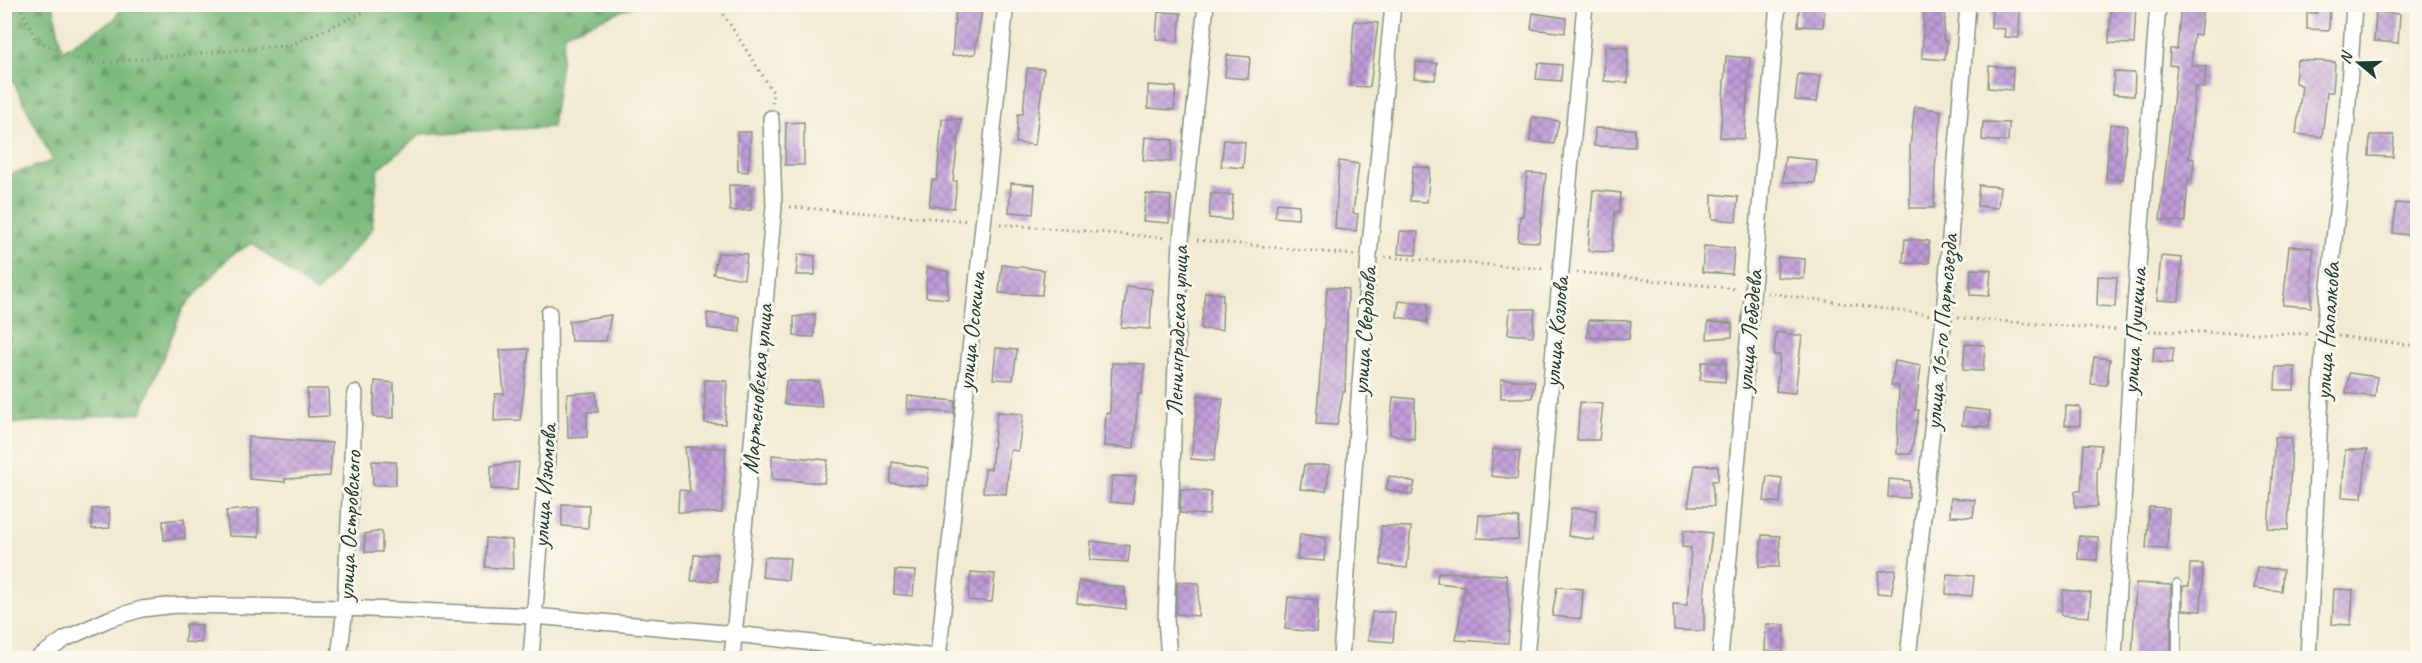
<svg xmlns="http://www.w3.org/2000/svg" width="2422" height="663" font-family="Caveat,sans-serif">
<defs>
<pattern id="forest-firs" width="22" height="20" patternUnits="userSpaceOnUse" patternTransform="scale(1.5)"><rect width="22" height="20" fill="#7ab97a"/><path d="M5 1l3.5 6h-7zM16 11l3.5 6h-7z" fill="#639865"/></pattern>
<pattern id="building-cross-hatch" width="8" height="8" patternUnits="userSpaceOnUse" patternTransform="scale(1.5)"><rect width="8" height="8" fill="#be99d8"/><path d="M0 0l8 8M0 8l8-8" fill="none" stroke="#9a7eb0"/></pattern>
</defs>
<rect width="100%" height="100%" fill="#fbf7ec"/>
<filter id="ink" filterUnits="userSpaceOnUse"><feTurbulence type="fractalNoise" baseFrequency=".0167" numOctaves="2"/><feDisplacementMap in="SourceGraphic" scale="12" xChannelSelector="R" yChannelSelector="G"/><feConvolveMatrix kernelMatrix="1 2 1 2 8 2 1 2 1" color-interpolation-filters="sRGB"/></filter>
<filter id="wash" filterUnits="userSpaceOnUse"><feTurbulence type="fractalNoise" baseFrequency=".008" numOctaves="4" result="noise"/><feDisplacementMap in="SourceGraphic" scale="24" xChannelSelector="R" yChannelSelector="G"/><feGaussianBlur stdDeviation="1.35" result="paint"/><feColorMatrix in="noise" values="0 0 0 0 0 0 0 0 0 0 0 0 0 0 0 0 0 1.4 0 .05"/><feComposite in="paint" operator="in"/></filter>
<g filter="url(#wash)">
<rect width="100%" height="100%" fill="#f2ead2"/>
<path fill="url(#forest-firs)" stroke="#4c7b57" stroke-width="1.5" d="M4 5H53L62 51 115 19 123 5H636L565 33 552 127 421 134 378 169 372 229 316 293 252 243 230 256 183 308 141 413 5 424V176L53 161 6 67Z"/>
<g id="blocks">
<path fill="url(#building-cross-hatch)" d="M1799 4H1825L1823 27 1798 26Z
M2111 4H2136L2134 44 2109 43Z
M2181 4H2203L2200 35 2194 34 2191 65 2206 67 2204 88 2195 87 2189 158 2194 159 2192 179H2188L2185 222 2160 220 2177 66 2169 65 2170 49H2177Z
M2317 4H2330L2329 30 2307 29V13H2317Z
M1924 5 1946 7 1943 40 1947 41 1945 60 1922 58Z
M956 7 982 9 975 54 952 56Z
M1992 8 2020 10 2019 38 2004 37 2005 29 1991 28Z
M1158 12 1181 13 1178 41 1156 39Z
M2376 12 2400 14 2398 43 2374 41Z
M1533 13 1566 18 1565 33 1531 29Z
M1354 21 1378 23 1370 87 1350 86Z
M1605 46 1628 48V83L1604 81Z
M1227 55 1250 57 1248 79 1225 77Z
M1726 56 1750 58 1744 139 1720 137Z
M2297 60 2335 62 2333 92H2327L2322 137 2296 134 2302 86 2295 82Z
M1416 62 1437 63 1435 80 1414 78Z
M1538 63 1562 65 1561 81 1536 79Z
M1989 66 2013 68 2012 90 1988 88Z
M1027 68 1044 69 1035 145 1016 143 1018 114H1023Z
M2114 72 2135 73 2134 96 2113 94Z
M1798 74 1821 76 1817 102 1795 100Z
M1148 85 1176 87 1174 110 1148 108Z
M1915 106 1941 111 1935 168 1934 208H1910V147Z
M1532 117 1559 121 1554 144 1530 141Z
M942 119H961L953 181H957L954 208 929 206 932 180H937Z
M804 122V165H785L786 123Z
M1983 122 2009 123 2008 142 1982 140Z
M2110 124 2127 126 2123 179H2106Z
M1595 128 1635 129V147L1594 146Z
M737 132H751L748 172 738 171Z
M2370 135H2394L2393 157 2369 156Z
M1145 137 1173 140 1171 162 1143 160Z
M1224 140 1245 142 1243 168 1221 166Z
M1785 157 1817 160 1815 183 1783 182Z
M1339 161 1359 164 1353 213 1358 214 1356 231 1335 229Z
M1413 166 1430 168 1427 202 1410 201Z
M1527 173 1546 174 1539 242 1518 241 1520 216H1523Z
M1011 183 1035 185 1033 214 1009 212Z
M729 185H750L751 210 730 211Z
M1979 185 2000 187 1998 208 1977 206Z
M1593 190 1621 193 1619 212 1615 211 1612 252 1588 251Z
M1211 193 1233 195 1231 220 1209 218Z
M1146 194 1171 196 1169 223 1143 221Z
M1712 194 1738 197 1736 221 1712 219Z
M1277 203 1299 205 1298 219 1275 217Z
M2396 203 2418 205V236L2393 233Z
M1400 231 1418 232 1416 255 1398 254Z
M1905 239 1929 241V263H1903Z
M1704 246 1734 248 1732 274 1702 272Z
M2289 246 2313 248 2311 307 2283 305Z
M718 253 747 254 744 279 713 274Z
M798 254 815 256V275H796Z
M2161 256 2182 258 2179 301 2157 300Z
M1778 257 1805 259 1804 279 1777 277Z
M1002 265 1044 270 1042 295 999 293Z
M927 267 948 272V299L926 297Z
M1971 269 1991 270 1989 296 1970 295Z
M2098 276 2117 277 2115 307 2097 306Z
M1127 286 1152 289 1150 329 1121 327Z
M1327 287 1348 289 1345 392H1343L1337 425 1316 424Z
M1205 292 1223 294 1222 330 1201 329Z
M1399 301 1428 304 1427 322 1397 317Z
M1510 309H1535L1533 336 1508 334Z
M707 313 740 317V332L708 328Z
M815 314 814 337 794 336V317Z
M611 315 606 341H571L569 321Z
M1589 320 1631 321 1629 339 1587 337Z
M1708 322 1732 323V337L1707 339Z
M1776 332 1802 336 1795 393 1776 391 1780 355H1774Z
M1965 344 1985 345 1983 371 1963 370Z
M2154 347 2174 348 2172 363 2153 362Z
M996 348 1017 350 1013 380 993 379Z
M529 349 520 420 494 421 495 394H504L500 350Z
M2094 357 2110 359 2107 385 2091 384Z
M1895 361 1921 366 1915 410H1919L1911 454H1897L1899 386 1891 385Z
M1702 362 1726 363 1725 382 1700 380Z
M1112 363 1145 364 1141 394H1138L1134 448 1104 446 1106 413 1110 414Z
M2276 367H2295L2294 390H2275Z
M2349 373 2377 377 2375 397 2346 393Z
M1501 379 1535 381 1532 398H1501Z
M705 380 727 381 725 424 705 423Z
M375 381 394 383V418L373 417Z
M786 381H819L822 407 784 404Z
M307 389H328L329 416 308 417Z
M596 392 598 412H587V437L568 438 567 394Z
M1198 395 1223 399 1214 461 1191 459Z
M908 396 955 401 954 413 907 409Z
M1393 397 1415 399 1414 439 1390 434Z
M1580 402 1603 404 1599 440H1577Z
M2066 406 2080 407V426L2065 425Z
M1964 408 1990 411 1989 427 1962 425Z
M997 412 1023 414 1018 451 1010 450 1006 494 983 492 985 469H991Z
M248 437 332 443 330 476 285 479V482L249 479Z
M2275 437 2292 438 2288 530 2268 529Z
M2084 444 2101 445 2099 467H2097V507H2075V491H2081Z
M685 447 726 448 722 513 678 512 679 490 690 491Z
M1493 449 1520 451 1517 479 1491 476Z
M2345 450H2367L2362 498 2342 497Z
M772 455 828 460 824 483 772 479Z
M372 461 396 462V485H373Z
M519 462 517 490 491 489V466Z
M892 462 929 468 927 486 890 483Z
M1304 465H1330L1326 491 1300 489Z
M1695 465 1718 466V481H1712L1714 506H1688Z
M1112 476 1136 477 1132 504 1110 502Z
M1389 476 1415 482 1412 495 1386 489Z
M1767 476 1782 478 1780 503 1764 501Z
M1889 479 1910 481 1909 498 1888 497Z
M1181 489 1211 492 1209 515 1180 513Z
M1951 498 1975 500 1973 517 1950 516Z
M562 504 589 505 588 528 562 526Z
M2149 507 2169 508 2167 549 2146 548Z
M109 508 110 528 92 529V509Z
M258 508 259 537 229 536 226 511Z
M1571 508 1596 510 1594 540 1568 536Z
M1479 515 1519 518 1518 540 1477 538Z
M184 519 185 538 164 540 163 521Z
M1381 526 1411 527 1407 568 1381 565Z
M1684 530 1712 533 1704 595V631L1674 630 1673 604 1687 605 1691 548 1682 547Z
M382 531V552H365V534Z
M1300 534 1326 538 1324 561 1297 559Z
M1762 535 1780 536 1779 567H1759Z
M2079 536 2098 537 2097 560 2078 559Z
M486 538 512 540 513 569 485 567Z
M1091 541 1130 546 1128 562 1090 560Z
M717 554V581H691L694 555Z
M764 557 790 558 788 580 762 577Z
M2190 564H2203L2201 611 2183 610V586H2189Z
M2257 567 2283 570 2281 591 2254 588Z
M895 570 915 571 913 596 894 594Z
M1896 570 1891 594 1877 593 1879 571Z
M971 572 995 574 992 602 968 600Z
M1438 572 1506 575 1510 615 1508 643 1456 640 1465 586 1437 583Z
M1947 574 1974 576 1972 596 1946 594Z
M1079 581 1125 588 1126 609 1077 603Z
M1177 582 1199 583 1198 616 1176 614Z
M2136 583 2171 585V658H2132Z
M1557 587 1583 589 1581 619 1552 616Z
M2334 589 2353 590 2351 625 2332 624Z
M2063 590 2091 593 2089 617 2061 615Z
M1288 597 1318 600 1316 632 1285 629Z
M1372 612H1395L1393 642 1368 640Z
M186 624 202 625 201 643 185 642Z
M1766 624 1785 625 1783 652 1765 651Z"/>
</g>
</g>
<g filter="url(#ink)">
<use href="#blocks" fill-opacity="0" stroke="#889483" stroke-width="1.5"/>
<g fill="none" stroke-linecap="round" stroke-linejoin="round">
<g stroke="#889483" stroke-width="10">
<path id="service" d="M2177 584V658"/>
</g>
<g stroke="#889483" stroke-width="18">
<path id="minor" d="M38 658 65 639 109 619 142 609 176 605 345 608 534 616 735 634 944 658
M339 658 345 608 355 393
M531 658 550 421 549 313
M732 658 774 206 771 118
M938 658 1006 4
M1169 658 1166 619 1181 239 1206 4
M1341 658 1369 256 1393 4
M1526 658 1585 4
M1720 658 1778 4
M1908 658 1944 316 1968 4
M2114 658 2133 331 2158 4
M2308 658 2324 334 2347 118 2354 4"/>
</g>
<path stroke="#889483" stroke-width="3" stroke-dasharray="1.5 4.5" stroke-linecap="butt" d="M19 4 36 40 88 64 291 45 382 4
M717 4 773 92 772 105
M790 207 969 221
M1000 224 1166 238
M1197 240 1355 255
M1385 257 1546 269
M1577 272 1737 289
M1767 293 1930 315
M1958 318 2119 330
M2149 331 2308 334
M2338 336 2418 346"/>
<use href="#service" stroke="#fff" stroke-width="8"/>
<use href="#minor" stroke="#fff" stroke-width="15"/>
</g>
</g>
<g text-anchor="middle" stroke-width="6" stroke-linejoin="round" paint-order="stroke">
<g font-size="24" fill="#1f3d34" stroke="#fbf7ec">
<text transform="translate(971 331) rotate(-84)" y="8">улица Осокина</text>
<text transform="translate(1177 331) rotate(-88)" y="8">Ленинградская улица</text>
<text transform="translate(1364 331) rotate(-86)" y="8">улица Свердлова</text>
<text transform="translate(1749 331) rotate(-85)" y="8">улица Лебедева</text>
<text transform="translate(2134 331) rotate(-86)" y="8">улица Пушкина</text>
<text transform="translate(2327 331) rotate(-86)" y="8">улица Напалкова</text>
<text transform="translate(1556 332) rotate(-85)" y="8">улица Козлова</text>
<text transform="translate(1941 332) rotate(-85)" y="8">улица 16-го Партсъезда</text>
<text transform="translate(757 389) rotate(-85)" y="8">Мартеновская улица</text>
<text transform="translate(544 486) rotate(-86)" y="8">улица Изюмова</text>
<text transform="translate(349 526) rotate(-87)" y="8">улица Островского</text>
</g>
</g>
<rect width="2422" height="663" fill="none" stroke="#fbf7ec" stroke-width="24"/>
<g transform="translate(2359 63) rotate(289)" stroke="#fbf7ec" stroke-width="4.5" paint-order="stroke">
<path d="M0-4.5L10 22L0 15L-10 22Z" fill="#1f3d34"/>
<text y="-9" font-size="16" font-weight="bold" text-anchor="middle" fill="#1f3d34">N</text>
</g>
</svg>
